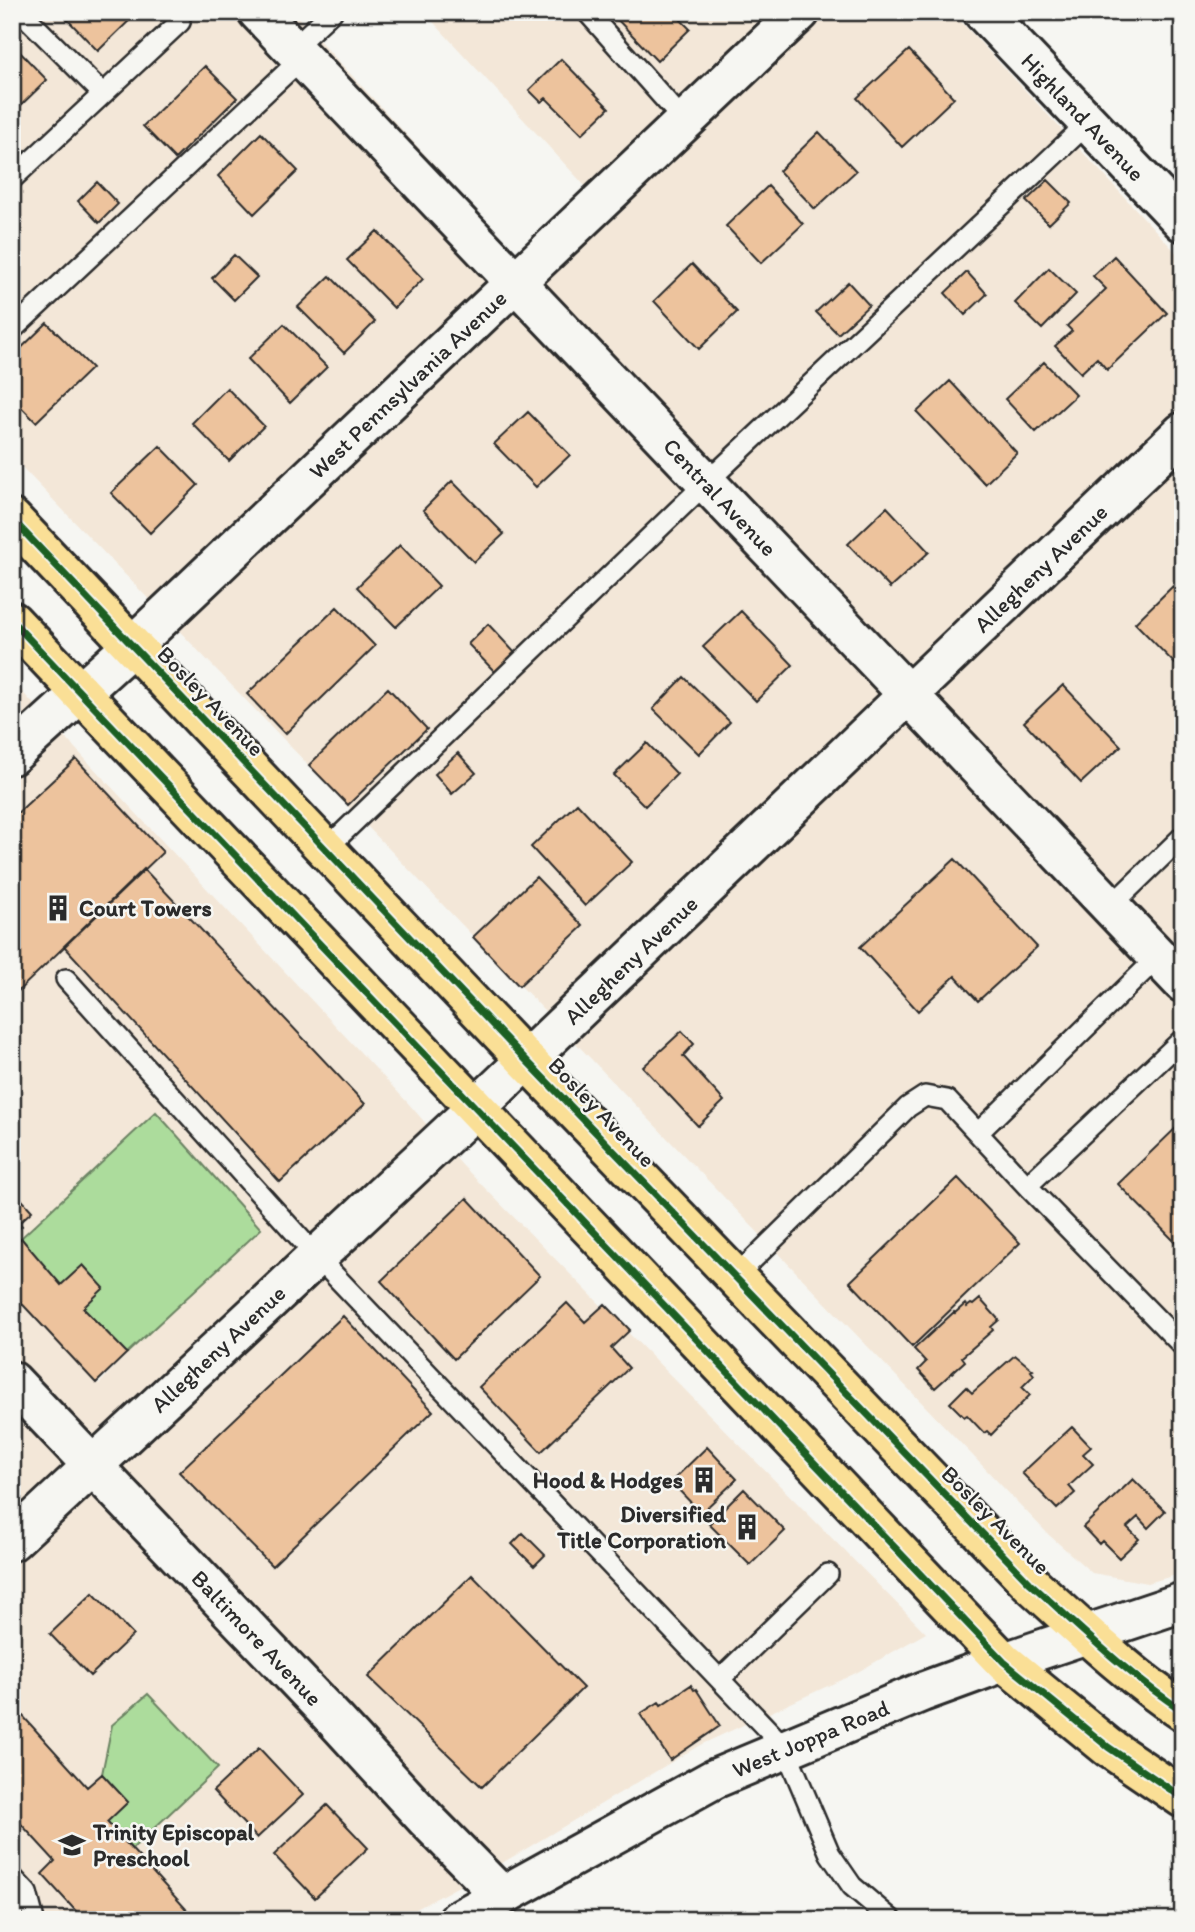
<svg xmlns="http://www.w3.org/2000/svg" width="1195" height="1932" font-family="Itim,sans-serif">
<rect width="100%" height="100%" fill="#f6f6f2"/>
<filter id="ink" filterUnits="userSpaceOnUse"><feTurbulence type="fractalNoise" baseFrequency=".0143" numOctaves="2"/><feDisplacementMap in="SourceGraphic" scale="14" xChannelSelector="R" yChannelSelector="G"/><feConvolveMatrix kernelMatrix="1 2 1 2 8 2 1 2 1" color-interpolation-filters="sRGB"/></filter>
<g filter="url(#ink)">
<path fill="#f3e7d8" d="M12 12H293L517 254 587 188 424 12H952L1183 260V1573L1148 1583 1092 1573 1049 1535 12 457Z
M12 681 408 1103 462 1165 926 1633 856 1673 700 1745 509 1859 396 1920H12V1293L99 1384 127 1353 261 1229 156 1112 12 1247Z"/>
<path fill="#acdc9c" stroke="#6c8464" stroke-width="2" d="M156 1112 261 1229 127 1353 83 1308 103 1288 84 1266 61 1285 21 1238Z
M148 1694 218 1768 132 1849 107 1822 128 1802 102 1774 112 1725Z"/>
<path fill="#edc39d" stroke="#2b2b2b" stroke-width="2" d="M60 12H138L98 51Z
M618 12H673L690 29 657 61 614 16Z
M12 44 47 80 12 114Z
M909 50 954 98 902 147 857 98Z
M561 59 609 108 582 134 546 98 541 102 529 90Z
M205 66 237 98 175 159 143 126Z
M1183 99V118L1173 108Z
M819 132 856 171 815 209 779 171Z
M261 133 298 171 254 214 218 176Z
M1048 180 1071 203 1049 224 1026 201Z
M97 182 118 204 99 223 78 201Z
M768 186 803 224 761 263 726 226Z
M377 231 423 279 394 308 347 260Z
M234 255 257 277 234 300 212 278Z
M1114 256 1167 313 1107 370 1097 358 1081 373 1055 346 1072 331 1067 326 1106 289 1093 276Z
M692 264 737 312 699 349 654 301Z
M1049 268 1076 294 1042 329 1015 303Z
M967 272 987 294 965 315 945 293Z
M330 276 375 322 344 353 298 307Z
M848 282 869 305 838 334 816 312Z
M47 323 92 368 36 422 12 398V357Z
M284 324 327 367 290 403 248 359Z
M1044 362 1076 395 1036 432 1005 399Z
M950 381 1017 453 985 484 917 412Z
M227 388 264 426 229 461 192 423Z
M528 412 570 455 536 487 494 444Z
M160 446 198 485 150 533 111 493Z
M452 481 504 534 474 562 423 510Z
M887 507 929 552 890 588 848 544Z
M400 545 439 586 396 627 357 587Z
M1173 586 1183 596V663L1178 667 1135 623Z
M337 607 375 646 285 734 247 694Z
M741 611 793 665 756 701 703 647Z
M488 624 516 654 496 673 468 644Z
M684 677 730 722 699 754 653 709Z
M1063 685 1121 746 1081 783 1024 722Z
M388 688 427 729 348 805 309 765Z
M647 743 677 774 645 806 614 775Z
M458 753 476 773 452 794 435 774Z
M76 759 163 852 12 997V818Z
M577 803 632 862 585 906 531 847Z
M955 859 1037 947 978 1001 955 976 918 1011 860 947Z
M144 869 365 1104 280 1182 64 946Z
M536 877 583 926 519 986 473 937Z
M682 1031 694 1044 683 1056 724 1101 698 1126 643 1067Z
M1183 1121V1250L1118 1184Z
M958 1178 1020 1243 912 1347 850 1282Z
M12 1189 32 1211 19 1223 22 1226 16 1231 14 1228 12 1229Z
M467 1198 540 1276 454 1359 381 1281Z
M21 1238 61 1285 83 1265 104 1288 83 1308 127 1353 96 1383 12 1293V1247Z
M980 1299 999 1320 991 1327 993 1330 962 1357 965 1361 935 1388 918 1370 926 1362 914 1349 954 1312 955 1313 965 1304 967 1307 971 1304 973 1305Z
M567 1303 585 1322 605 1304 630 1330 611 1348 629 1368 541 1452 479 1387Z
M343 1316 433 1411 272 1566 179 1472Z
M1015 1355 1033 1370 1031 1371 1034 1375 1022 1387 1030 1395 991 1435 987 1431 984 1433 967 1415 964 1417 950 1403 966 1387 972 1393Z
M1072 1427 1091 1447 1083 1454 1093 1464 1069 1486 1075 1493 1057 1509 1022 1473Z
M707 1447 737 1479 701 1513 671 1482Z
M1133 1479 1165 1511 1148 1528 1138 1517 1127 1527 1139 1539 1119 1558 1102 1541 1099 1544 1083 1527Z
M744 1489 785 1531 750 1565 709 1524Z
M523 1533 545 1555 534 1566 512 1544Z
M472 1575 583 1688 482 1787 368 1677Z
M93 1593 133 1635 90 1676 50 1634Z
M691 1685 694 1690 696 1689 720 1726 670 1760 640 1714 659 1702 661 1705Z
M12 1704 87 1787 102 1774 128 1802 107 1822 196 1920H84L42 1874 55 1861 21 1824 12 1832Z
M259 1748 303 1795 257 1838 213 1791Z
M327 1805 368 1848 315 1898 274 1855Z"/>
<g fill="none" stroke-linecap="round" stroke-linejoin="round">
<g stroke="#2b2b2b" stroke-width="24">
<path id="service" d="M21 12 103 94
M587 12 685 122
M293 48 332 12
M12 179 180 22
M12 330 302 58
M326 849 706 483 1088 123
M1110 907 1183 836
M66 979 317 1257 785 1748 830 1854 852 1886 892 1920
M978 1133 1158 957
M1027 1186 1183 1039
M734 1278 908 1107 925 1096 947 1100 1027 1186 1183 1346
M720 1679 828 1574
M12 1877 27 1893 34 1920"/>
</g>
<g stroke="#2b2b2b" stroke-width="44">
<g id="minor">
<path id="s1" d="M258 12 1183 983"/>
<path id="s2" d="M983 12 1183 222"/>
<path id="s3" d="M132 646 800 12"/>
<path id="s4" d="M12 1381 336 1721 426 1819 502 1896"/>
<path id="s5" d="M12 1541 476 1108 1183 432"/>
<path id="s6" d="M458 1920 714 1779 922 1692 1004 1662"/>
</g>
</g>
<g stroke="#2b2b2b" stroke-width="44">
<path id="tertiary" d="M12 755 132 646
M1004 1662 1183 1602"/>
</g>
<g stroke="#2b2b2b" stroke-width="44">
<path id="primary" d="M12 519 526 1060 1030 1583C1079 1627 1128 1675 1183 1711
M12 621 1004 1662 1108 1747 1183 1798"/>
</g>
<use href="#service" stroke="#f6f6f2" stroke-width="19"/>
<use href="#minor" stroke="#f6f6f2" stroke-width="38"/>
<use href="#tertiary" stroke="#f6f6f2" stroke-width="38"/>
<use href="#primary" stroke="#fadf96" stroke-width="38"/>
<g stroke="#f6f6f2" stroke-width="11">
<path id="cycleway" d="M12 519 526 1060 1030 1583C1079 1627 1128 1675 1183 1711
M12 621 1004 1662 1108 1747 1183 1798"/>
</g>
<use href="#cycleway" stroke="#1b5e20" stroke-width="7"/>
</g>
</g>
<defs>
<g id="building-bare" transform="scale(2.1)"><path d="M-4-6H4V6H1V3H-1V6H-4ZM-2.5-4.3h1.7v1.8h-1.7ZM.8-4.3h1.7v1.8H.8ZM-2.5-1h1.7V.8h-1.7ZM.8-1h1.7V.8H.8Z" fill="#2b2b2b" stroke="#f6f6f2" stroke-width="2.5" paint-order="stroke"/></g>
<g id="school-bare" transform="scale(2.1)"><path d="M0-5L7-2L0 1L-7-2ZM-4 1L0 2.5L4 1V4Q0 6-4 4Z" fill="#2b2b2b" stroke="#f6f6f2" stroke-width="2.5" paint-order="stroke"/></g>
</defs>
<g fill-rule="evenodd">
<use href="#building-bare" x="58" y="908"/>
<use href="#building-bare" x="704" y="1480"/>
<use href="#building-bare" x="747" y="1527"/>
<use href="#school-bare" x="72" y="1845"/>
</g>
<g text-anchor="middle" stroke-width="5" stroke-linejoin="round" paint-order="stroke">
<g font-size="23" fill="#2b2b2b" stroke="#f6f6f2">
<text dy="8" stroke="none"><textPath href="#s2" startOffset="145">Highland Avenue</textPath></text>
<text dy="8" stroke="none"><textPath href="#s3" startOffset="380">West Pennsylvania Avenue</textPath></text>
<text dy="8" stroke="none"><textPath href="#s1" startOffset="670">Central Avenue</textPath></text>
<text dy="8" stroke="none"><textPath href="#s5" startOffset="1416">Allegheny Avenue</textPath></text>
<text transform="translate(211 701) rotate(46)" y="8">Bosley Avenue</text>
<text dy="8" stroke="none"><textPath href="#s5" startOffset="849">Allegheny Avenue</textPath></text>
<text transform="translate(602 1112) rotate(46)" y="8">Bosley Avenue</text>
<text dy="8" stroke="none"><textPath href="#s5" startOffset="282">Allegheny Avenue</textPath></text>
<text transform="translate(996 1520) rotate(45)" y="8">Bosley Avenue</text>
<text dy="8" stroke="none"><textPath href="#s4" startOffset="355">Baltimore Avenue</textPath></text>
<text dy="8" stroke="none"><textPath href="#s6" startOffset="397">West Joppa Road</textPath></text>
</g>
<g font-size="23" font-weight="bold" fill="#2b2b2b" stroke="#f6f6f2" text-anchor="start">
<text x="79" y="916">Court Towers</text>
<text x="683" y="1488" text-anchor="end">Hood &amp; Hodges</text>
<text x="726" y="1522" text-anchor="end">Diversified<tspan x="726" dy="26">Title Corporation</tspan></text>
<text x="93" y="1840">Trinity Episcopal<tspan x="93" dy="26">Preschool</tspan></text>
</g>
</g>
<rect width="1195" height="1932" fill="none" stroke="#f6f6f2" stroke-width="42"/>
<rect x="21" y="21" width="1153" height="1890" fill="none" stroke="#2b2b2b" stroke-width="2.5" filter="url(#ink)"/>
</svg>
